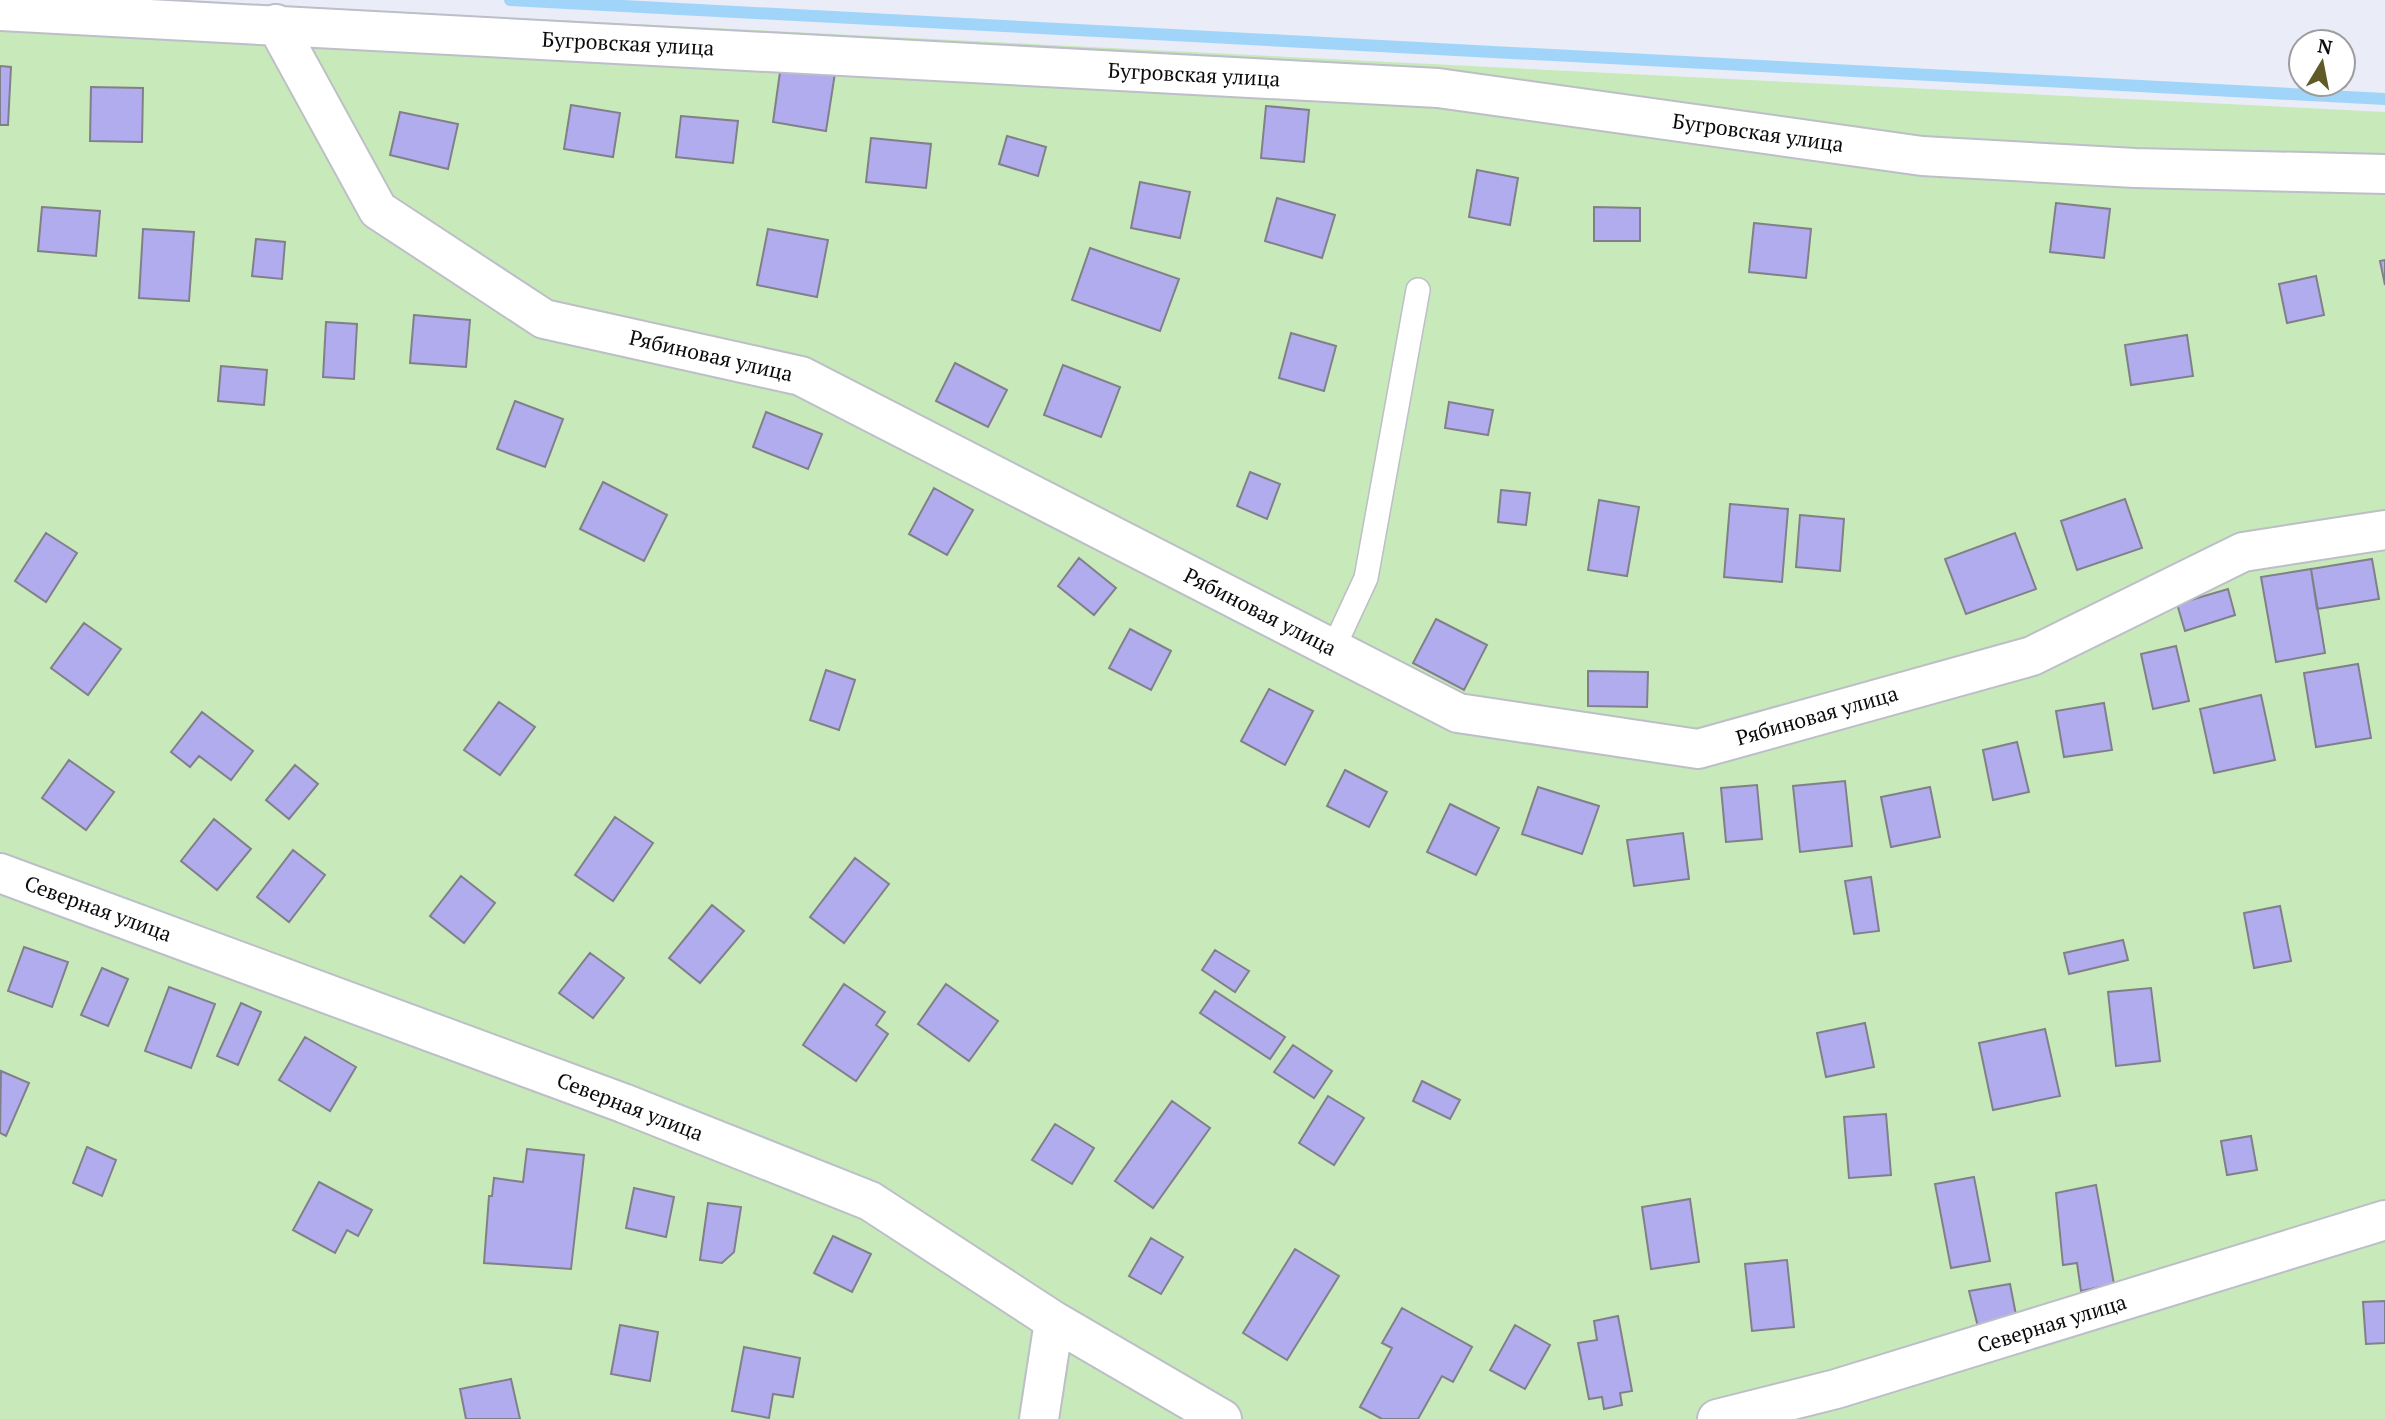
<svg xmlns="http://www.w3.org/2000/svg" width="2385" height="1419" font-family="'PT Serif',serif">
<rect width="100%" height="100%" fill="#eaedf7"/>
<path fill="#c8e9b9" d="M0 0H158L2385 112V1419H0Z"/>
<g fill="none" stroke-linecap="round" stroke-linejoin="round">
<path stroke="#a0d5f9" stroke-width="12" d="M510 0 2385 99"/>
</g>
<path fill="#b0aced" stroke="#81808a" stroke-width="2" d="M781 65 835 73 826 131 773 122Z
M0 66 11 67 8 125H0Z
M91 87 143 88 142 142 90 141Z
M571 105 620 113 613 157 564 149Z
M1266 106 1309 110 1304 162 1261 158Z
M400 112 458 124 448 169 390 155Z
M681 116 738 121 733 163 676 157Z
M1007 136 1046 147 1038 176 999 164Z
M871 138 931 144 926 188 866 182Z
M1477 170 1518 178 1510 225 1469 217Z
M1140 182 1190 192 1180 238 1131 228Z
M1277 198 1335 215 1322 258 1265 241Z
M2056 203 2110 209 2104 258 2050 252Z
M42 207 100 211 96 256 38 251Z
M1594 207 1640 208V241H1594Z
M1754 223 1811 229 1806 278 1749 272Z
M143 229 194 232 189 301 139 298Z
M768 229 828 240 817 297 757 285Z
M256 239 285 242 282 279 252 276Z
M1090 248 1179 279 1160 331 1072 300Z
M2385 260V285L2380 261Z
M2316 276 2324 315 2287 323 2279 284Z
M414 315 470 320 466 367 410 363Z
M326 322 357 324 354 379 323 377Z
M1291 333 1336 346 1324 391 1279 378Z
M2187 335 2193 376 2131 385 2125 345Z
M955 363 1007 390 988 427 936 401Z
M1063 365 1120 387 1101 437 1044 415Z
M221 366 267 370 264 405 218 401Z
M515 401 563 419 545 467 497 449Z
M1449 402 1493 410 1488 435 1445 428Z
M766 412 822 434 808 469 753 447Z
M1250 472 1280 484 1267 519 1237 506Z
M603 482 667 515 644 561 580 529Z
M934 488 973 510 947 555 909 534Z
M1501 490 1530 493 1526 525 1498 522Z
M2125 499 2142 548 2077 570 2061 521Z
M1599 500 1639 507 1627 576 1588 570Z
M1730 504 1788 509 1782 582 1724 577Z
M1800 515 1844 519 1840 571 1796 567Z
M46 533 77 553 46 602 15 581Z
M2015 533 2036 589 1966 614 1945 559Z
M1079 558 1116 588 1094 615 1058 586Z
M2372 559 2379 599 2317 609 2311 569Z
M2311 569 2325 653 2276 662 2261 577Z
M2228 589 2235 615 2185 631 2177 604Z
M1436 619 1487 645 1464 690 1413 663Z
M84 623 121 649 88 695 51 668Z
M1130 629 1171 651 1151 690 1109 668Z
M2176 646 2189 701 2153 709 2141 654Z
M2358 664 2371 738 2316 747 2304 673Z
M826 670 855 680 839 730 810 720Z
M1588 671 1648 672 1647 707 1588 706Z
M1269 689 1313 711 1285 765 1241 741Z
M2261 695 2275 760 2214 773 2200 709Z
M499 702 535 727 500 775 464 750Z
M2104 703 2112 750 2064 757 2056 711Z
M202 712 253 751 231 780 199 756 190 767 171 752Z
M2017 742 2029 792 1993 800 1983 750Z
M69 760 114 792 86 830 42 798Z
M295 765 318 784 289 819 266 800Z
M1345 770 1387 792 1369 827 1327 806Z
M1845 781 1852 846 1800 852 1793 786Z
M1757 785 1762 839 1726 842 1721 788Z
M1538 787 1599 806 1582 854 1522 834Z
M1930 787 1940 837 1891 847 1881 797Z
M1450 804 1499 828 1476 875 1427 852Z
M615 817 653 843 613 901 575 875Z
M214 819 251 849 217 890 181 861Z
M1683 833 1689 879 1634 886 1627 840Z
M293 850 325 875 289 922 257 897Z
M855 858 889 884 844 943 810 917Z
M461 876 495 903 464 943 430 916Z
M1871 877 1879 931 1854 934 1845 881Z
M712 905 744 931 700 983 669 958Z
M2280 906 2291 961 2254 968 2244 913Z
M2123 940 2128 960 2069 974 2064 953Z
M24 947 68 962 52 1007 8 991Z
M1215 950 1249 971 1235 992 1202 970Z
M590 953 624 978 593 1018 559 993Z
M102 968 128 979 108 1026 81 1015Z
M844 984 885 1012 876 1025 888 1034 856 1081 803 1045Z
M946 984 998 1021 969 1061 918 1024Z
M169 987 215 1004 191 1068 145 1051Z
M2151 988 2160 1061 2116 1066 2108 992Z
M1215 991 1285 1037 1270 1059 1200 1013Z
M241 1003 261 1012 238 1065 217 1056Z
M1865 1023 1874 1067 1826 1077 1817 1033Z
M2045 1029 2060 1096 1993 1110 1979 1043Z
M305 1037 356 1067 330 1111 279 1080Z
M1293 1045 1332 1071 1314 1098 1274 1072Z
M1 1071 29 1083 6 1136 0 1133Z
M1422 1081 1460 1100 1450 1119 1413 1101Z
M1328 1096 1364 1118 1334 1165 1299 1143Z
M1172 1101 1210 1128 1153 1208 1115 1181Z
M1886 1114 1891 1175 1849 1178 1844 1117Z
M1055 1124 1094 1148 1072 1184 1032 1160Z
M2251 1136 2257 1170 2227 1175 2221 1141Z
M87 1147 116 1160 102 1196 73 1183Z
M527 1149 584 1155 571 1269 484 1263 489 1196H492L494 1178 523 1182Z
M1974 1177 1990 1261 1951 1268 1935 1184Z
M319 1182 372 1210 358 1236 347 1230 335 1253 293 1230Z
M2096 1185 2114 1284 2081 1291 2077 1263 2063 1265 2056 1193Z
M634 1188 674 1197 666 1237 626 1228Z
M1690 1199 1699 1262 1651 1269 1642 1207Z
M708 1203 741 1207 734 1252 722 1263 700 1260Z
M833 1236 871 1254 852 1292 814 1273Z
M1151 1238 1183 1257 1161 1294 1129 1276Z
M1295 1249 1339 1276 1287 1360 1243 1333Z
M1787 1260 1794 1327 1752 1331 1745 1264Z
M2010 1284 2017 1320 1982 1327 1977 1323 1969 1291Z
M2385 1301V1343L2366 1344 2363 1302Z
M1402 1308 1472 1347 1453 1382 1442 1376 1418 1419H1382L1360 1407 1392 1348 1382 1343Z
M1618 1316 1632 1391 1620 1393 1622 1405 1604 1409 1602 1397 1589 1399 1578 1343 1597 1340 1594 1321Z
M620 1325 658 1332 650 1381 611 1374Z
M1515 1325 1550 1345 1525 1389 1490 1370Z
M744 1347 800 1358 793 1397 773 1394 769 1418 732 1411Z
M511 1379 520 1419H466L460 1389Z"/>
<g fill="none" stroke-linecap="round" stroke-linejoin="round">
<g stroke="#bcbec8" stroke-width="26">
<path id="lane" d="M1333 649 1366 578 1418 290"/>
</g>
<g stroke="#bcbec8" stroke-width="42">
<path id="street" d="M0 11 1438 88 1922 156 2135 168 2385 174
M276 24 378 210 544 319 801 376 1458 713 1698 749 2032 656 2243 552 2385 530
M0 873 623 1103 870 1201 1054 1321 1222 1419
M1039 1419 1054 1321
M1717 1419 1836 1389 2385 1220"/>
</g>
<use href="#lane" stroke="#fff" stroke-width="23"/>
<use href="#street" stroke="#fff" stroke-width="38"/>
</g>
<g text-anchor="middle" stroke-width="5" stroke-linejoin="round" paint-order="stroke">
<g font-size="21" fill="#0b0b0e" stroke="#fff">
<text transform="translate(628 44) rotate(3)" y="7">Бугровская улица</text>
<text transform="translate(1194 75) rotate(3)" y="7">Бугровская улица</text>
<text transform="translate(1758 133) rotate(8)" y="7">Бугровская улица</text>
<text transform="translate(711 356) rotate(13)" y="7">Рябиновая улица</text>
<text transform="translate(1260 612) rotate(27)" y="7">Рябиновая улица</text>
<text transform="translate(1817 716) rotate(-16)" y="7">Рябиновая улица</text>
<text transform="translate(98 909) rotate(20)" y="7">Северная улица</text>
<text transform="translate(630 1107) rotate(21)" y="7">Северная улица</text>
<text transform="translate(2052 1324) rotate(-17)" y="7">Северная улица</text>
</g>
</g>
<g transform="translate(2322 63) rotate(10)"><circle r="33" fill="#ffffff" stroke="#9d9d9f" stroke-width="2"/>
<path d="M0-5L12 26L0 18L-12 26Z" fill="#5f5a26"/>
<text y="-10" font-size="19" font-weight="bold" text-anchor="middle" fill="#0b0b0e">N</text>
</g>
</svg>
